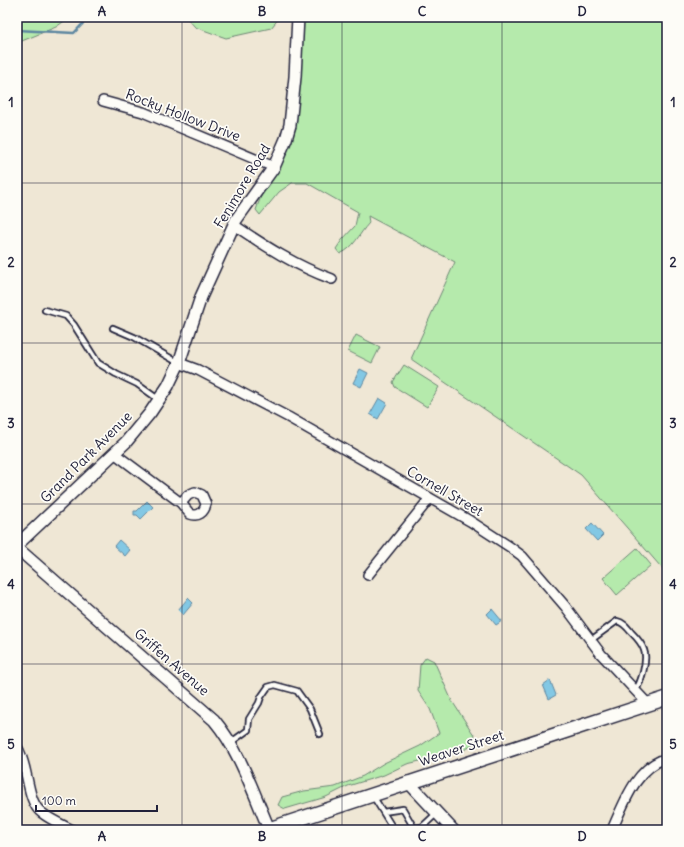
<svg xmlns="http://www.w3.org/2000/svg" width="684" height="847" font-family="Delius,sans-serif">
<rect width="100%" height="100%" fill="#efe7d5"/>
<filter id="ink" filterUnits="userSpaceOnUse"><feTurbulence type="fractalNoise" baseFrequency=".025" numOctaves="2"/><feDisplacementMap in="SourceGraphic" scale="8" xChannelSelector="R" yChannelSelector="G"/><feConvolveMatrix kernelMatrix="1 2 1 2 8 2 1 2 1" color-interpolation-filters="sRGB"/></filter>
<g filter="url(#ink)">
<path fill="#b5eaac" stroke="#6c8674" d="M17 17H70L56 27 17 43Z
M186 17H280L271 28 226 38 195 27Z
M303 17H667V574L581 475 411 359 455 262 368 216 369 223C358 235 355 247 340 254L336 249 342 240 355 226 358 212 307 183H292L279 192 260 215 256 210 261 196 279 168 278 167 296 128Z
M356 335 380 347 372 363 348 351Z
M404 365 439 387 427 407 395 387 393 382Z
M637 548 651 565 617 595 603 578Z
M426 657 434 661 452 701 476 738 470 747 459 752 407 764 384 775 348 786 326 797 285 809 278 805 282 797 304 791 335 787 363 776 384 763 420 746 439 733 430 709 418 691 420 665Z"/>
<path fill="#83c8e4" stroke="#5c86a0" d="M360 369 368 373 361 387 353 383Z
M379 398 387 403 378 419 370 414Z
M147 501 153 507 141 519 137 515H134V511H137Z
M592 523 603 535 597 541 586 529Z
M119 540 130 550 125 556 114 546Z
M188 598 193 603 183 615 178 610Z
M492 609 502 621 496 625 487 614Z
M550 680 556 695 549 699 543 685Z"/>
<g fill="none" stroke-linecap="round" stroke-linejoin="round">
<path stroke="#5c86a0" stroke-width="2.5" d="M17 30 74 33 89 17"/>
<g stroke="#22223b" stroke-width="8">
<path id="service" d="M45 310 66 316 74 325 98 363 116 374 137 384 158 399
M113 328 134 337 179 363
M591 640 617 621C623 622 627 627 631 632 636 637 642 643 644 650 648 660 641 683 635 691
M230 743 248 730 249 719 259 703 261 697 268 687 275 685 297 691 310 709 320 734
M373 796 394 830 422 827 437 813
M383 812 403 809 414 828"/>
</g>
<g stroke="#22223b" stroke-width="12">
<path id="minor" d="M103 101 143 112 274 167
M234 225C265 246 296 266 332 279
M179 363 198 370 288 417 470 521 510 547 522 556 565 606 601 654 648 704
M114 453 181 503
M195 492 202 495 206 504C204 513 198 517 190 514L181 503 188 495Z
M368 575 430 498
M17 747C29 765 26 802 42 813 51 820 63 825 72 830
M612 830C624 803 636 767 667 758"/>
</g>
<g stroke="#22223b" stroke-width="14">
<path id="tertiary" d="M17 545 126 442 150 413 168 386 179 363 201 297 236 220 274 167 286 139 290 125 295 77 298 17
M17 548 214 720C240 751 253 792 269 829
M408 782 453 830"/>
</g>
<g stroke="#22223b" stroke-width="16">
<path id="secondary" d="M266 830 667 698"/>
</g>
<use href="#service" stroke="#fdfcf7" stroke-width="4.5"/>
<use href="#minor" stroke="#fdfcf7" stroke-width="9"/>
<use href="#tertiary" stroke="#fdfcf7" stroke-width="11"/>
<use href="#secondary" stroke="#fdfcf7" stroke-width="13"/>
</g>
</g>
<path fill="none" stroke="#22223b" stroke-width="1" stroke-opacity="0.55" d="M182 17V830M342 17V830M502 17V830M17 183H667M17 343H667M17 504H667M17 664H667"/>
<g text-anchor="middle" stroke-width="3.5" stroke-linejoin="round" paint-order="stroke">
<g font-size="14" fill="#22223b" stroke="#fdfcf7">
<text transform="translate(183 115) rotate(21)" y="5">Rocky Hollow Drive</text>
<text transform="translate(242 186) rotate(-59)" y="5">Fenimore Road</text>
<text transform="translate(86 457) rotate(-45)" y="5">Grand Park Avenue</text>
<text transform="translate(445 491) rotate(30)" y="5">Cornell Street</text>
<text transform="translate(172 662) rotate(41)" y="5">Griffen Avenue</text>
<text transform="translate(461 748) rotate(-18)" y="5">Weaver Street</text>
</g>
</g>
<rect width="684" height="847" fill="none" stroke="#fdfcf7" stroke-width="44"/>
<path d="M36 805v6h121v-6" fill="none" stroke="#22223b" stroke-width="2"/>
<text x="42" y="805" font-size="12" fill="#22223b" stroke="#fdfcf7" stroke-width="3" paint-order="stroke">100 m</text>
<rect x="22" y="22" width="640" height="803" fill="none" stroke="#22223b" stroke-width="1.5"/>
<g font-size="13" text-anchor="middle" font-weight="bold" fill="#22223b">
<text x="102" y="16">A</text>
<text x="262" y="16">B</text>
<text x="422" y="16">C</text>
<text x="582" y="16">D</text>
<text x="11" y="107">1</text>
<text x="673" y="107">1</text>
<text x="11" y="267">2</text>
<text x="673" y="267">2</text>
<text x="11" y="428">3</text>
<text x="673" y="428">3</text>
<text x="11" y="589">4</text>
<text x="673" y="589">4</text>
<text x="11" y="749">5</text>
<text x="673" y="749">5</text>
<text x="102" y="841">A</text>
<text x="262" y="841">B</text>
<text x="422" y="841">C</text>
<text x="582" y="841">D</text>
</g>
</svg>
